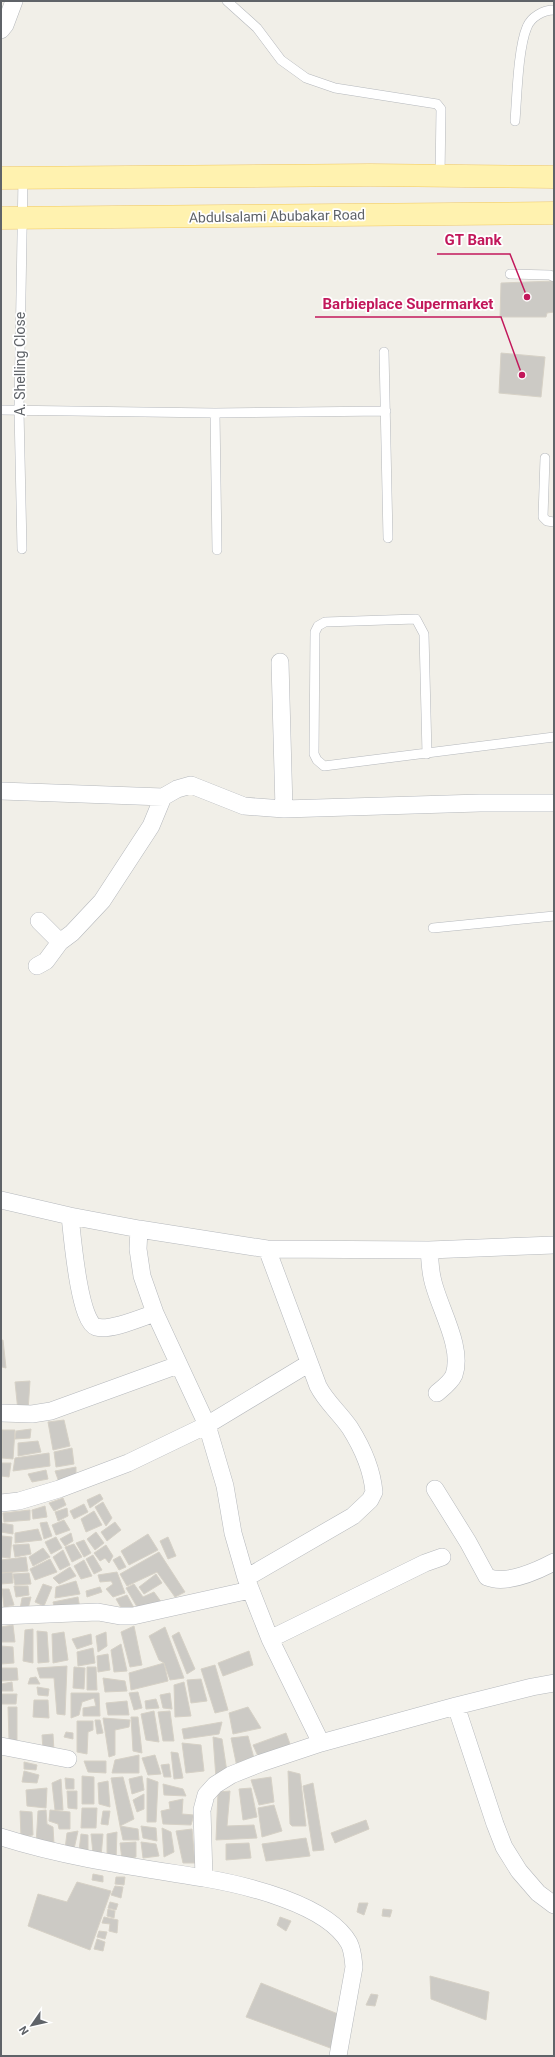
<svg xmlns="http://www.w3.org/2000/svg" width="555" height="2057" font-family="Roboto,sans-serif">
<rect width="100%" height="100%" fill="#f1efe8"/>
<path fill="#cccac5" stroke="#d6d1c6" d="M554 281V312L547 313 546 317H500L501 283Z
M501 353 545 357 541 397 499 393Z
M1 1340H3L6 1368 2 1367 1 1364Z
M30 1381 28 1411H18L15 1382Z
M64 1420 70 1446 53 1450 48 1422Z
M31 1429 30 1438 15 1439 16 1431Z
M2 1430H15L13 1459 2 1458Z
M38 1441 41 1452 18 1456V1443Z
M72 1448 74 1464 56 1467 54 1452Z
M49 1453 50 1466 13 1471 15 1458Z
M1 1463H11L9 1477 1 1476Z
M76 1467V1480L60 1485 55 1471Z
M46 1470 48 1479 32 1482 28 1474Z
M100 1494 103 1499 90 1508 87 1500Z
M63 1498 66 1505 54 1511 49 1503Z
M103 1502 112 1518 106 1526 95 1507Z
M84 1504 88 1512 74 1519 70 1511Z
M45 1506 47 1517 33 1519 32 1510Z
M67 1508 68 1516 58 1521 55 1512Z
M30 1510V1520L4 1522 3 1513Z
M94 1511 102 1525 86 1532 81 1519Z
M64 1520 70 1530 56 1535 52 1525Z
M47 1522 52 1536 44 1539 40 1523Z
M115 1522 121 1530 107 1541 101 1532Z
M1 1523 13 1525V1534L1 1532Z
M38 1529 42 1540 15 1543V1533Z
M96 1532 104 1543 95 1550 87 1539Z
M71 1533 73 1541 65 1546 60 1539Z
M148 1534 158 1550 129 1565 121 1551Z
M2 1536 12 1537 10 1558 1 1557Z
M56 1537 62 1548 51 1554 45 1542Z
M168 1537 176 1556 168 1559 160 1541Z
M84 1540 91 1553 84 1557 76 1543Z
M29 1544 31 1554 15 1557 13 1545Z
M74 1544 82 1557 72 1562 65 1547Z
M106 1545 113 1556 109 1563 105 1558 100 1561 94 1553Z
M43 1548 50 1557 33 1566 29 1557Z
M63 1550 70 1565 60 1570 53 1557Z
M159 1552 185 1592 175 1597 157 1572 127 1586 120 1574Z
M93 1555 102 1570 94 1574 86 1559Z
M120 1556 126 1567 119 1570 113 1560Z
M26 1557 28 1571 1 1573V1560Z
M50 1559 57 1572 35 1580 30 1569Z
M84 1560 92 1576 81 1579 74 1566Z
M70 1567 76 1576 59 1584 53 1578Z
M12 1572 13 1583 1 1584V1573Z
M117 1572 125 1593 113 1597 106 1589 113 1584 111 1581 100 1582 98 1575Z
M29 1573 31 1584 15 1585 13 1574Z
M156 1574 162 1583 144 1594 139 1587Z
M76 1581 80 1594 55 1598 56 1587Z
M43 1584 52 1587 44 1606 35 1602Z
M134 1584 143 1597 154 1592 162 1603 140 1612 126 1588Z
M14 1586H28L29 1595 16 1597Z
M100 1587 102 1592 87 1597 86 1591Z
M2 1589H9L14 1605 4 1607Z
M127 1595 134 1608 124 1613 116 1599Z
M31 1597 28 1609H20L22 1598Z
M78 1597 80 1609 55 1610 53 1602Z
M13 1625 15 1642H1V1627Z
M134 1626 142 1665 130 1667 121 1632Z
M165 1627 184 1678 170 1680 164 1663 159 1660 149 1636Z
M33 1629V1663L23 1661 25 1630Z
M37 1631 47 1632 49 1662 38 1663Z
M64 1632 68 1660 53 1663 52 1634Z
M106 1632 107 1646 98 1652 96 1636Z
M179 1632 195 1669 187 1674 172 1636Z
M91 1634 92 1644 77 1649 72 1639Z
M121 1644 127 1671 114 1672 111 1650Z
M1 1646 13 1647 14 1663 1 1664Z
M93 1648 95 1663 78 1666 77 1652Z
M249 1651 253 1665 223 1676 218 1663Z
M108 1654 110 1670 98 1672 97 1656Z
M164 1663 168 1681 131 1690 129 1673Z
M215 1665 228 1710 215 1713 201 1669Z
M67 1666 65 1715 57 1714 54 1678H40L37 1668Z
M74 1667 85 1668 84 1689 73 1688Z
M87 1667H96L97 1690H87Z
M1 1668H17L18 1680 1 1681Z
M36 1677 40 1684H28L30 1678Z
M103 1678 125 1681 127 1691 105 1692Z
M201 1679 207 1701 191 1703 187 1680Z
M12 1682 13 1691H1V1684Z
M184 1682 191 1716 175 1717 174 1685Z
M37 1687 49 1689 48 1696 38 1695Z
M138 1692 142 1708 134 1710 129 1693Z
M71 1693H99L100 1716H83V1708L96 1706 94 1698 82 1702 79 1715 71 1718Z
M170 1693 172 1709 163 1708 160 1695Z
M1 1694H17L16 1704H1Z
M156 1699 159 1708 146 1709 145 1701Z
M34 1700H48L49 1718 33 1717Z
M127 1701 129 1715H108L106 1703Z
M8 1707H17V1742L9 1740Z
M248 1707 261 1728 233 1734 229 1713Z
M154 1711 159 1742 146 1740 141 1714Z
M170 1711 174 1741H163L158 1712Z
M131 1717H138L142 1753 133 1751Z
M103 1718 130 1720 129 1727 115 1730V1755L109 1757Z
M95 1720H100L103 1733 97 1734Z
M77 1721H93V1730L88 1732 87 1754 77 1752Z
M222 1722 219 1734 184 1739 182 1729Z
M66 1732 73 1733V1739L64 1737Z
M286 1733 293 1752 261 1763 253 1745Z
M53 1734 54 1751H43L42 1735Z
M248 1736 255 1762 237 1767 231 1738Z
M213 1737 222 1739 227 1772 216 1778Z
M182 1743 201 1745 204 1771 186 1773Z
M171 1752 178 1753 183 1778 174 1779Z
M139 1755V1773H112L115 1760Z
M155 1755 161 1774 148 1775 142 1758Z
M84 1761H106V1773L88 1772Z
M24 1762 37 1765 36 1770 24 1769Z
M169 1764 171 1777H164L161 1765Z
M24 1771 39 1775 37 1783 22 1782Z
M288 1771 300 1774 306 1826H292L290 1824Z
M82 1776 94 1777V1804H82Z
M142 1776 144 1790 132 1794 129 1779Z
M123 1777 134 1819 120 1826 111 1778Z
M271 1777 274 1802 259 1805 251 1780Z
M65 1778 74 1779V1789H66Z
M147 1778 158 1782 156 1822H147Z
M61 1779 63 1810H55L52 1783Z
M108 1781 110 1807 99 1804 98 1783Z
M313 1783 324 1850 313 1851 303 1786Z
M163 1784 183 1789 186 1796 164 1795Z
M47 1788 46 1808 27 1806 26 1790Z
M251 1788 257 1817 243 1820 239 1789Z
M67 1791H77V1809L68 1808Z
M230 1791 227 1826 254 1825 257 1838 216 1840 218 1792Z
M144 1794V1809L137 1812 133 1800Z
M183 1799 182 1814 194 1815 191 1825 163 1824 161 1811 170 1809 169 1802Z
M274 1805 282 1831 262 1837 258 1808Z
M82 1808H97L96 1828H81Z
M46 1810 47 1824 53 1827 54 1844H36L38 1811Z
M50 1810 70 1812V1829H59L58 1824 49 1821Z
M20 1811 32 1812 33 1835 21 1837Z
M103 1811H110L108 1825 101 1824Z
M366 1820 369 1829 335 1843 331 1833Z
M120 1826 138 1829 139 1840H123Z
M141 1826 156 1828 157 1841 143 1838Z
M162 1828 171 1832 174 1852 164 1857Z
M192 1829 195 1863H183L176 1831Z
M78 1831 74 1849H65L67 1833Z
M117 1832 116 1860 107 1858V1834Z
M81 1834 88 1835V1855L79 1851Z
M91 1834H103L101 1857 93 1853Z
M306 1838 310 1856 266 1861 262 1844Z
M136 1842V1857L122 1860 120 1843Z
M141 1842 156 1844 159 1856 143 1858Z
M249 1843 251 1858 226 1860V1844Z
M93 1874 103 1876V1882L92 1880Z
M116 1877H125L124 1885 115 1884Z
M77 1882 111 1891 90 1950 28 1926 38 1894 67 1902Z
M115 1886 123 1887 121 1898 111 1895Z
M110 1902 118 1904 116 1910 108 1908Z
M359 1903H368L364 1915 357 1912Z
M108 1909 115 1911 114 1918 107 1916Z
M383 1909 392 1910 390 1917 382 1916Z
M104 1917 118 1920 117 1933 109 1931 110 1924 102 1923Z
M280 1917 291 1921 286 1931 277 1925Z
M99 1931 107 1932 105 1939 97 1937Z
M97 1939 105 1942 103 1951 94 1949Z
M430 1976 489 1992 486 2020 431 1999Z
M261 1983 338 2014 333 2049 246 2017Z
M371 1994 378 1995 375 2006 366 2005Z"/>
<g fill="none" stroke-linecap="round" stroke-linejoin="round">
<g stroke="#b5b8bc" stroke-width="10">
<path id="service" d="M227 1 257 28 281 60 306 78 335 88 437 104 441 109 440 176
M515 121C517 96 518 48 527 27 531 17 543 10 554 10
M510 274 550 275 554 277
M384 352 388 538
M1 410 215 413 386 411
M215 413 217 550
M545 458 543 517 547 521 554 522
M22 549 19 410 23 178
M427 754 424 634 416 619 325 622 318 626 315 632 314 754 317 760 324 766 554 737
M433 928 554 916"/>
</g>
<g stroke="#b5b8bc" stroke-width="18">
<path id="minor" d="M1 30 5 25 14 1
M280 662 284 809
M1 791 163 797
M39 921 60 942 72 933 102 901 151 826 163 797 177 789 191 785 244 806 284 809 480 803H554
M37 966 46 961 60 942
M1 1200 70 1216 139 1229 267 1249 429 1250 554 1245
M70 1216C72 1233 79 1322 96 1327 111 1331 140 1318 155 1313
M139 1229 138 1249 142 1276 155 1313 207 1425 225 1486 233 1533 246 1578 270 1639 321 1743 261 1763 231 1775 215 1785 206 1795 202 1810 204 1878C245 1885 327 1904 349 1943 353 1951 353 1959 354 1967L338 2056
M429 1250C430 1259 430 1268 432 1277 437 1305 464 1346 454 1375 451 1382 443 1388 437 1393
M1 1413 32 1414 51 1411 178 1365
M435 1489 468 1542 487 1577C506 1585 537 1571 554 1562
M1 1503 19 1501 59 1489 128 1463 207 1425 308 1364
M246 1578 353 1516 370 1500 374 1492C372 1470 362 1447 350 1428 340 1413 326 1402 318 1386L267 1249
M1 1616 98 1612 120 1616H133L250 1590
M270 1639 425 1563 442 1557
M456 1706 495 1824 504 1847 519 1871 538 1893 554 1905
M321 1743 456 1706 532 1687 554 1683
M1 1746 68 1759
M1 1837C67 1858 135 1867 204 1878"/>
</g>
<g stroke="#f2c960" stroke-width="23">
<path id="primary" d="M1 178 370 175 554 177
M1 218 554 213"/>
</g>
<use href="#service" stroke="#fff" stroke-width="9"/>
<use href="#minor" stroke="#fff" stroke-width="17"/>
<use href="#primary" stroke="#fff2af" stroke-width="22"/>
</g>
<g text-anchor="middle" stroke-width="3.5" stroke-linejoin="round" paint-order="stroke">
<g font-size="14" fill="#5f6368" stroke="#fff">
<text transform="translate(277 216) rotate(-1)" y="5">Abdulsalami Abubakar Road</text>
<text transform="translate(20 364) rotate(-90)" y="5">A. Shelling Close</text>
</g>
</g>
<path fill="none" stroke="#c2185b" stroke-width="1.5" d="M527 297L510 254H437M522 375L501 317H315"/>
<g fill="#c2185b" stroke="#fff" stroke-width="1.5">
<circle cx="527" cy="297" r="4"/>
<circle cx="522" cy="375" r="4"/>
</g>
<g font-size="15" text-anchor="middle" font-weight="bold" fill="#c2185b" stroke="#fff" stroke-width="3.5" stroke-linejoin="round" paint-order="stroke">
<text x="473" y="245">GT Bank</text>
<text x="408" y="309">Barbieplace Supermarket</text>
</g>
<rect width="555" height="2057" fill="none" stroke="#5f6368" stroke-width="4"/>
<g transform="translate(32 2025) rotate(236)" stroke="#ffffff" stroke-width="3" paint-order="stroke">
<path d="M0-3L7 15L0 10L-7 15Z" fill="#5f6368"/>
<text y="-6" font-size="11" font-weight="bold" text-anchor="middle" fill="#5f6368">N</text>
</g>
</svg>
